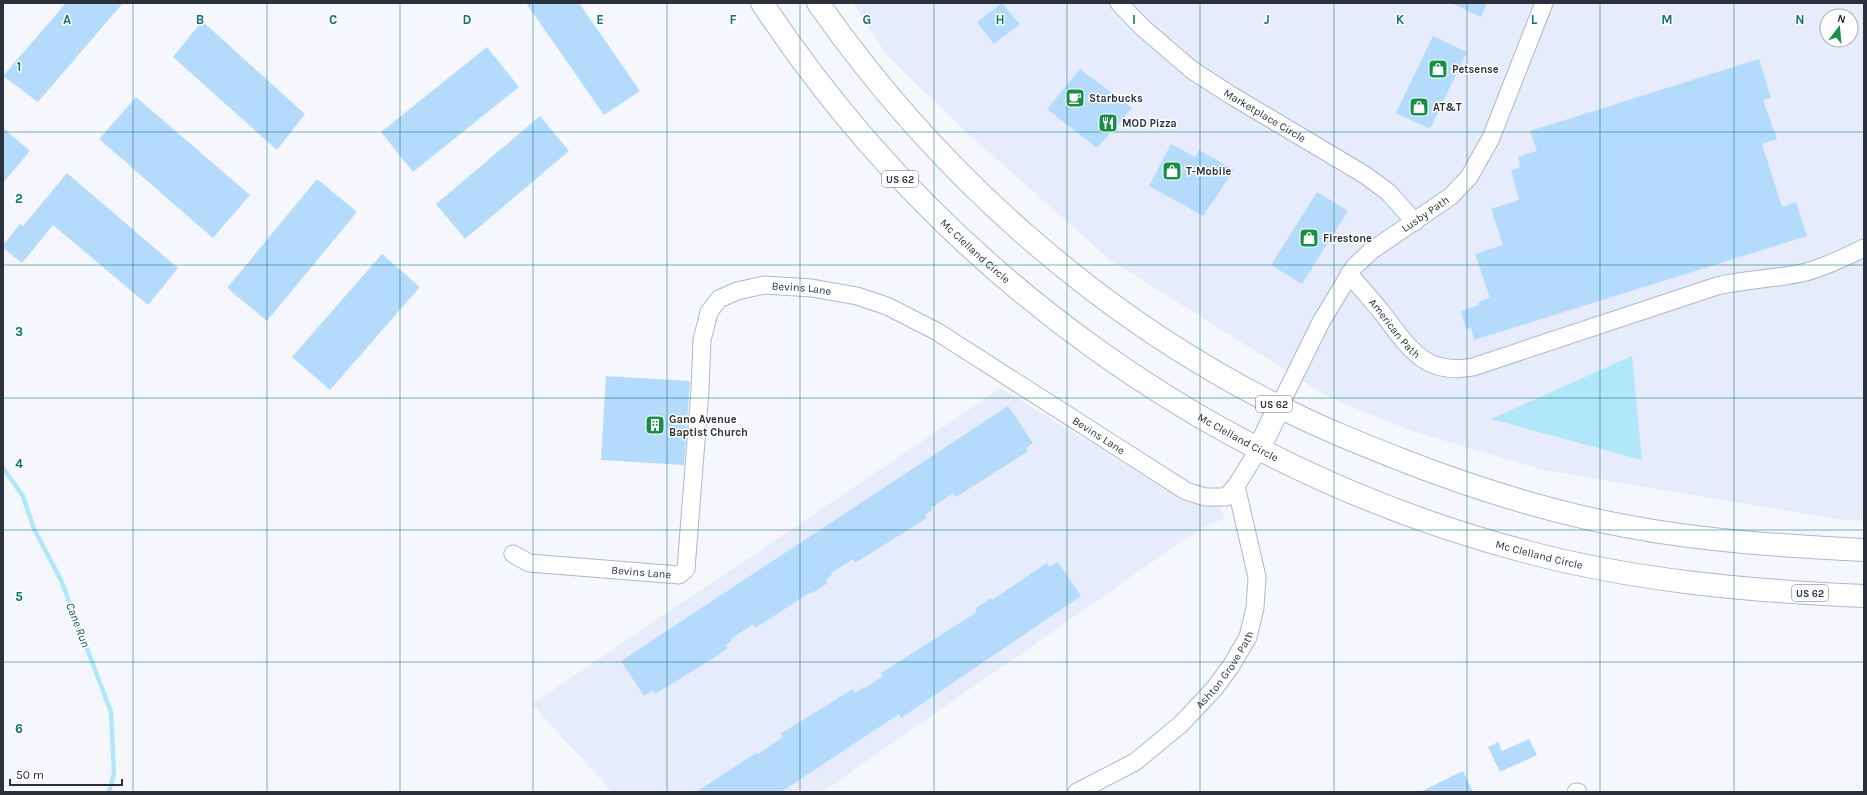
<svg xmlns="http://www.w3.org/2000/svg" width="1867" height="795" font-family="Karla,sans-serif">
<rect width="100%" height="100%" fill="#f5f7fd"/>
<path fill="#e6ecfb" fill-rule="evenodd" d="M853 3H1864V521L1836 519 1543 470 1415 432 1330 398 1110 260 965 131 886 54ZM1827 16H1851V40H1827Z
M1001 388 1177 496 1191 501 1220 506 1224 519 1204 526 822 792H612L532 704Z"/>
<path fill="#b0e7fa" d="M1632 356 1642 460 1491 419Z"/>
<g fill="none" stroke-linecap="round" stroke-linejoin="round">
<path stroke="#b0e7fa" stroke-width="4.5" d="M3 468 23 496 34 529 61 580 111 712 114 774 109 792"/>
</g>
<path fill="#b4dbfc" d="M66 3H123L38 102 3 76Z
M526 3H579L640 91 604 115Z
M1002 3 1020 24 994 44 977 22Z
M1451 3H1487L1481 17Z
M202 21 305 114 277 150 173 57Z
M1433 36 1467 52 1430 129 1396 113Z
M487 47 519 87 413 172 381 132Z
M1759 59 1771 98 1763 100 1777 139 1762 144 1782 207 1796 202 1807 236 1474 340 1471 328 1466 329 1461 311 1479 305 1478 302 1490 298 1475 254 1503 245 1491 209 1519 200 1511 170 1520 167 1518 157 1537 151 1530 131Z
M1080 69 1132 108 1097 148 1047 109Z
M136 97 250 195 213 238 99 139Z
M540 116 569 151 465 239 436 204Z
M3 128 30 151 3 183Z
M1171 144 1195 157 1199 150 1234 170 1203 216 1149 186Z
M67 173 178 268 148 305 53 225 22 263 3 248V245L20 224 23 226Z
M317 179 357 212 267 321 227 288Z
M1317 192 1348 211 1302 284 1271 265Z
M382 254 420 287 330 390 292 357Z
M606 376 690 381 684 465 601 460Z
M1008 406 1033 443 1026 448 1028 451 956 497 953 493 931 508 932 510 925 515 927 518 855 563 853 559 831 573 832 575 826 580 828 583 812 593 811 592 755 628 753 624 731 639 732 641 726 645 728 648 712 659 655 694 653 690 644 696 621 661Z
M1058 562 1081 596 901 718 899 714 781 792H696L756 753 758 754 783 737 780 734 853 689 855 693 864 687 865 688 883 676 881 673 977 612 975 609 991 598 992 600 1047 563 1050 567Z
M1529 739 1537 755 1500 772 1488 747 1498 742 1502 751Z
M1463 771 1473 792H1420Z"/>
<g fill="none" stroke-linecap="round" stroke-linejoin="round">
<g stroke="#abb7d2" stroke-width="19">
<g id="minor">
<path id="s1" d="M1119 3 1143 28 1192 70 1229 94 1365 175 1388 192 1415 222"/>
<path id="s2" d="M1349 274C1360 287 1372 300 1383 314 1409 348 1425 376 1473 367L1717 286C1746 279 1777 279 1806 272 1826 267 1845 257 1864 248"/>
<path id="s3" d="M1279 407 1321 322 1354 267 1371 251 1451 196 1469 177 1491 138 1544 3"/>
<path id="s4" d="M513 554 529 563 679 575 686 569 700 390 702 340 709 312 719 299 737 291 764 285 812 288 857 296 887 306 936 331 1186 491 1205 497H1226L1236 486 1259 449"/>
<path id="s5" d="M1077 792 1135 762 1181 724 1214 689 1231 666 1248 637 1255 608 1257 577 1236 486"/>
<path d="M1576 792H1578"/>
</g>
</g>
<g stroke="#abb7d2" stroke-width="24">
<g id="trunk">
<path id="s6" d="M762 3C941 273 1213 469 1527 552 1637 581 1750 591 1864 596"/>
<path d="M818 3C936 172 1097 316 1282 408 1323 429 1364 445 1407 462 1477 489 1550 512 1625 526 1704 541 1784 546 1864 550"/>
<path d="M1259 449 1279 407"/>
</g>
</g>
<use href="#minor" stroke="#fff" stroke-width="17"/>
<use href="#trunk" stroke="#fff" stroke-width="22"/>
</g>
<path fill="none" stroke="#0f766e" stroke-width="1" stroke-opacity="0.55" d="M133 3V792M267 3V792M400 3V792M533 3V792M667 3V792M800 3V792M934 3V792M1067 3V792M1200 3V792M1334 3V792M1467 3V792M1600 3V792M1734 3V792M3 132H1864M3 265H1864M3 398H1864M3 530H1864M3 662H1864"/>
<defs>
<g id="shop-square" transform="scale(1)"><rect x="-9" y="-9" width="18" height="18" rx="4" fill="#188e49" stroke="#fff"/><path d="M-5-2.5h2.3a2.7 3.5 0 0 1 5.4 0H5L5.5 6h-11ZM-1.5-2.5h3a1.5 2.3 0 0 0-3 0Z" fill="#fff"/></g>
<g id="cafe-square" transform="scale(1)"><rect x="-9" y="-9" width="18" height="18" rx="4" fill="#188e49" stroke="#fff"/><path d="M-5.5-4.5H6V0H3Q3 3.5 0 3.5H-2.5Q-5.5 3.5-5.5 0ZM3-3.2v2h1.7v-2ZM-6 4.5H4V6H-6Z" fill="#fff"/></g>
<g id="restaurant-square" transform="scale(1)"><rect x="-9" y="-9" width="18" height="18" rx="4" fill="#188e49" stroke="#fff"/><path d="M-5-6h1v4h1v-4h1v4h1v-4h1v5L-1.5 .5V6h-2V.5L-5-1ZM5-6V6H3V1.5H1.5Q1.5-4 5-6Z" fill="#fff"/></g>
<g id="building-square" transform="scale(1)"><rect x="-9" y="-9" width="18" height="18" rx="4" fill="#188e49" stroke="#fff"/><path d="M-4-6H4V6H1V3H-1V6H-4ZM-2.5-4.3h1.7v1.8h-1.7ZM.8-4.3h1.7v1.8H.8ZM-2.5-1h1.7V.8h-1.7ZM.8-1h1.7V.8H.8Z" fill="#fff"/></g>
</defs>
<g fill-rule="evenodd">
<use href="#shop-square" x="1438" y="69"/>
<use href="#cafe-square" x="1075" y="98"/>
<use href="#shop-square" x="1419" y="107"/>
<use href="#restaurant-square" x="1108" y="123"/>
<use href="#shop-square" x="1172" y="171"/>
<use href="#shop-square" x="1309" y="238"/>
<use href="#building-square" x="655" y="425"/>
</g>
<g text-anchor="middle" stroke-width="3" stroke-linejoin="round" paint-order="stroke">
<g fill="#fff" stroke="#6b6e76" stroke-width="1">
<rect x="882" y="171" width="36" height="16" rx="3"/>
<rect x="1256" y="396" width="36" height="16" rx="3"/>
<rect x="1792" y="585" width="36" height="16" rx="3"/>
</g>
<g font-size="10" font-weight="bold" fill="#2c303b">
<text x="900" y="183">US 62</text>
<text x="1274" y="408">US 62</text>
<text x="1810" y="597">US 62</text>
</g>
<g font-size="11" font-weight="bold" fill="#2c303b" stroke="#fff" text-anchor="start">
<text x="1452" y="73">Petsense</text>
<text x="1089" y="102">Starbucks</text>
<text x="1433" y="111">AT&amp;T</text>
<text x="1122" y="127">MOD Pizza</text>
<text x="1186" y="175">T-Mobile</text>
<text x="1323" y="242">Firestone</text>
<text x="669" y="423">Gano Avenue<tspan x="669" dy="13">Baptist Church</tspan></text>
</g>
<g font-size="11" fill="#2c303b" stroke="#fff">
<text dy="4" stroke="none"><textPath href="#s1" startOffset="185">Marketplace Circle</textPath></text>
<text dy="4" stroke="none"><textPath href="#s3" startOffset="248">Lusby Path</textPath></text>
<text dy="4" stroke="none"><textPath href="#s6" startOffset="328">Mc Clelland Circle</textPath></text>
<text dy="4" stroke="none"><textPath href="#s4" startOffset="538">Bevins Lane</textPath></text>
<text dy="4" stroke="none"><textPath href="#s2" startOffset="71">American Path</textPath></text>
<text dy="4" stroke="none"><textPath href="#s4" startOffset="874">Bevins Lane</textPath></text>
<text dy="4" stroke="none"><textPath href="#s6" startOffset="651">Mc Clelland Circle</textPath></text>
<text dy="4" stroke="none"><textPath href="#s6" startOffset="975">Mc Clelland Circle</textPath></text>
<text dy="4" stroke="none"><textPath href="#s4" startOffset="131">Bevins Lane</textPath></text>
<text dy="4" stroke="none"><textPath href="#s5" startOffset="195">Ashton Grove Path</textPath></text>
</g>
<g font-size="12" font-style="italic" fill="#154f60" stroke="#fff">
<text transform="translate(78 625) rotate(69)" y="4">Cane Run</text>
</g>
</g>
<g font-size="13" text-anchor="middle" font-weight="bold" fill="#0f766e" stroke="#fff" stroke-width="3" stroke-linejoin="round" paint-order="stroke">
<text x="67" y="24">A</text>
<text x="200" y="24">B</text>
<text x="333" y="24">C</text>
<text x="467" y="24">D</text>
<text x="600" y="24">E</text>
<text x="733" y="24">F</text>
<text x="867" y="24">G</text>
<text x="1000" y="24">H</text>
<text x="1134" y="24">I</text>
<text x="1267" y="24">J</text>
<text x="1400" y="24">K</text>
<text x="1534" y="24">L</text>
<text x="1667" y="24">M</text>
<text x="1800" y="24">N</text>
<text x="19" y="71">1</text>
<text x="19" y="203">2</text>
<text x="19" y="336">3</text>
<text x="19" y="468">4</text>
<text x="19" y="601">5</text>
<text x="19" y="733">6</text>
</g>
<rect width="1867" height="795" fill="none" stroke="#2c303b" stroke-width="8"/>
<g transform="translate(1839 28) rotate(16)"><circle r="19" fill="#ffffff" stroke="#abacb1"/>
<path d="M0-3L7 15L0 10L-7 15Z" fill="#188e49"/>
<text y="-6" font-size="11" font-weight="bold" text-anchor="middle" fill="#2c303b">N</text>
</g>
<path d="M10 779v6h112v-6" fill="none" stroke="#2c303b" stroke-width="2"/>
<text x="16" y="779" font-size="12" fill="#2c303b" stroke="#ffffff" stroke-width="3" paint-order="stroke">50 m</text>
</svg>
